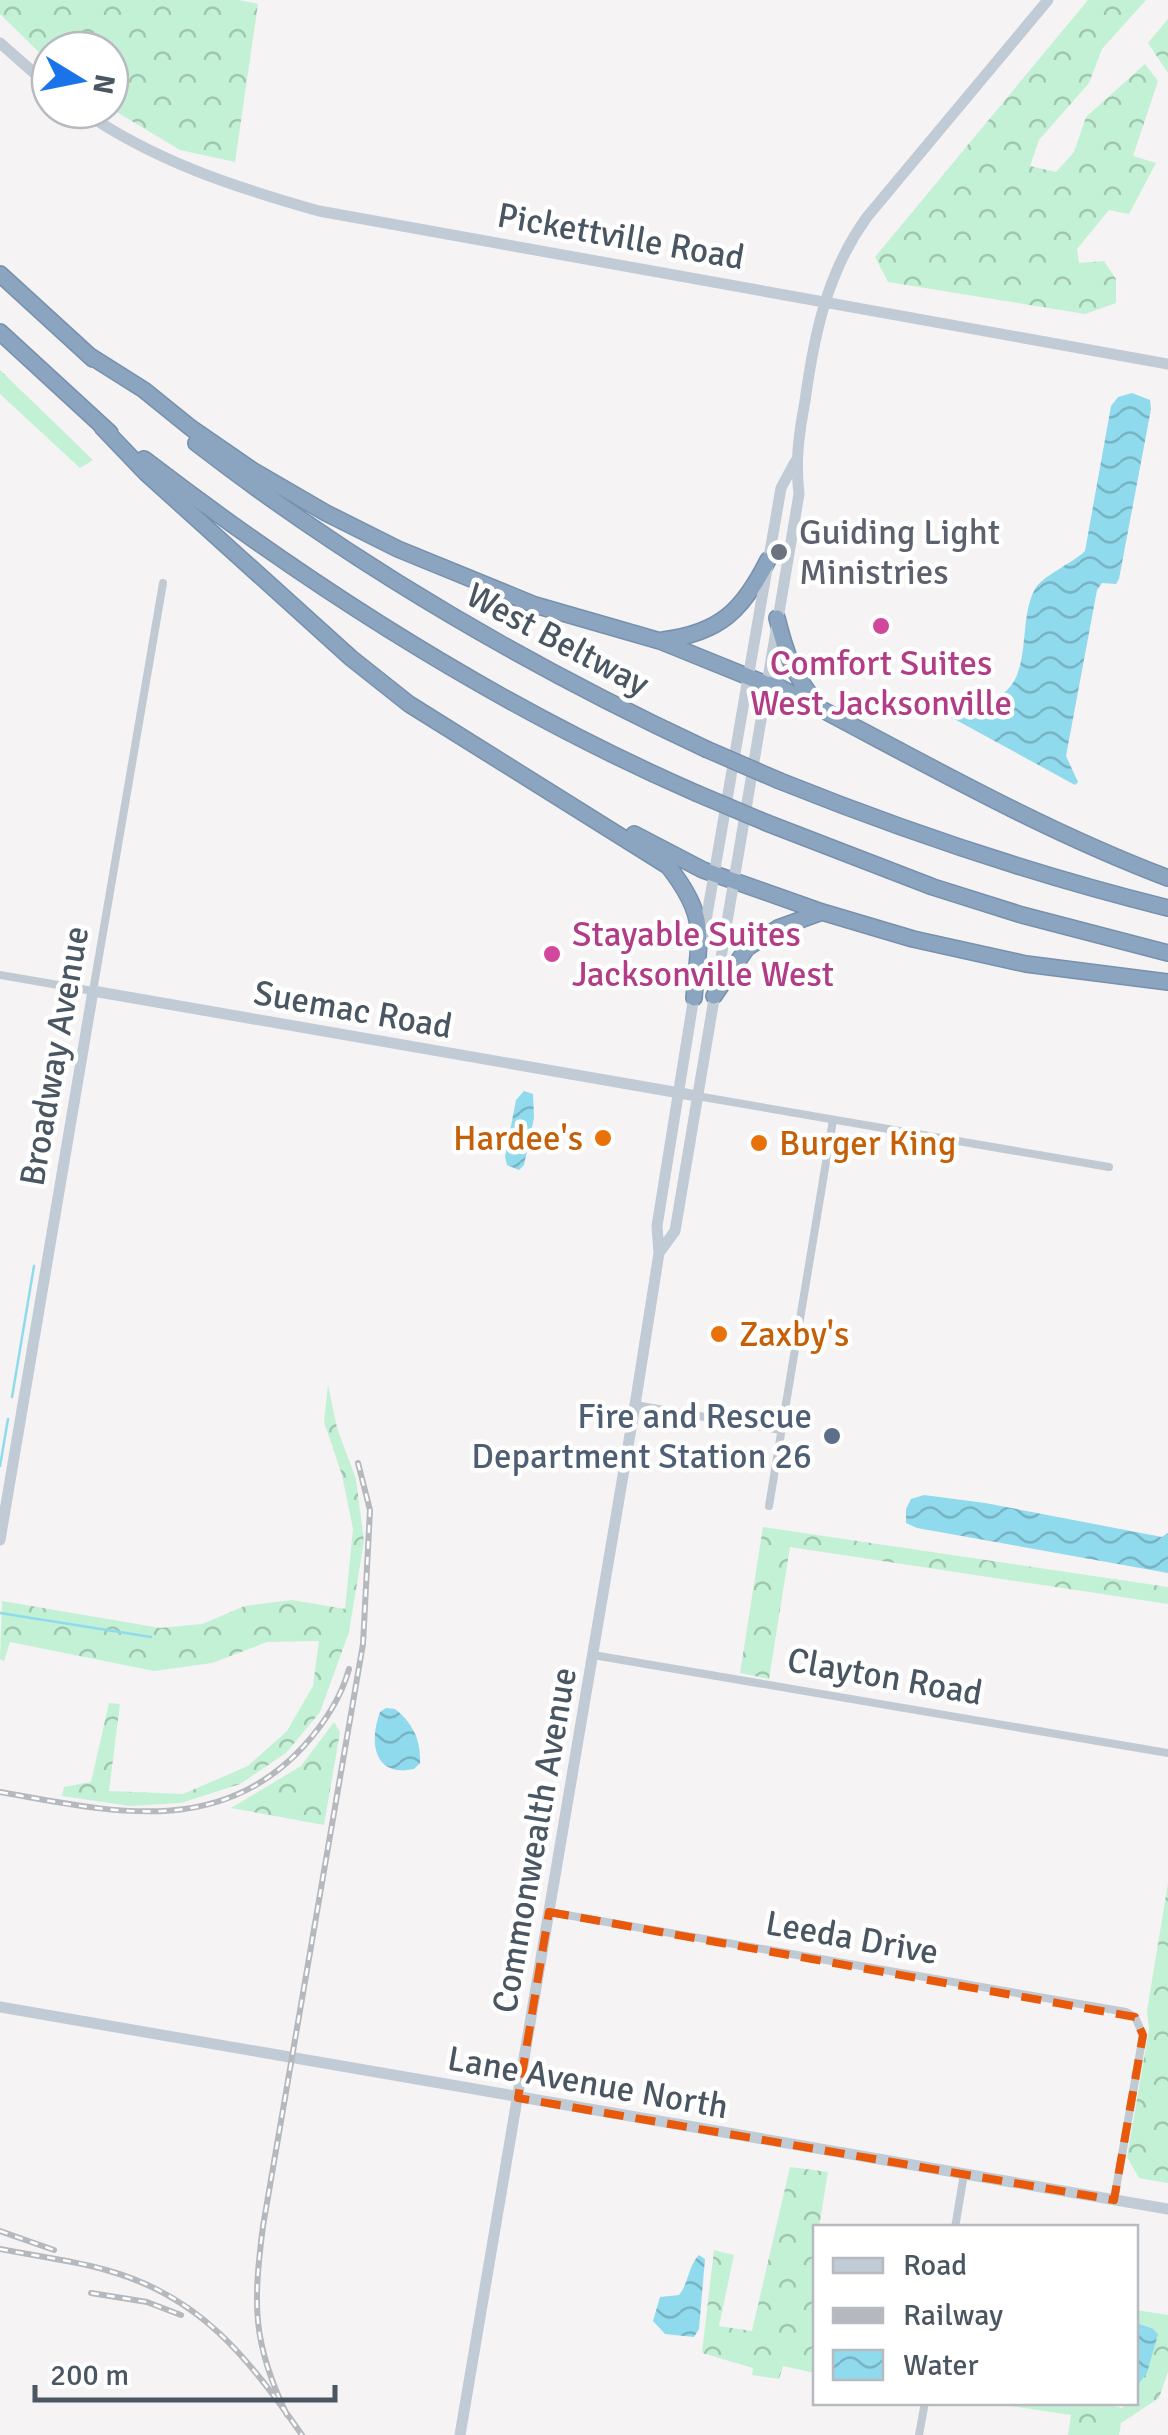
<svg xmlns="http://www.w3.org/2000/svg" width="1168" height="2435" font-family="Signika,sans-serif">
<defs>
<pattern id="forest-crowns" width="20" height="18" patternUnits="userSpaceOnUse" patternTransform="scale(2.5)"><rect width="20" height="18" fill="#c3f1d5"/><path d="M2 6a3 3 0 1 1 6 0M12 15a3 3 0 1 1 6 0" fill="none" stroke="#a0c6b0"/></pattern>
<pattern id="water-waves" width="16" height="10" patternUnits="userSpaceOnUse" patternTransform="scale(2.5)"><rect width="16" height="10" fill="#90daee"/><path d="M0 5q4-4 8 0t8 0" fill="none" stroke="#78b4c4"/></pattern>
</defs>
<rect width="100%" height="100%" fill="#f5f3f3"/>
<path fill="url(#forest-crowns)" d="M0 0H239L258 4 235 162 180 150 110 108V50H50V63L0 14Z
M1088 0H1146L1102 49 1089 83 1039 140 1030 166 1056 172 1074 152 1086 117 1145 64 1158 81 1133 156 1156 163 1129 214 1109 210 1077 249 1079 263 1104 261 1116 279V303L1085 314 888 282 875 257Z
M1168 19V73L1148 43Z
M0 370 93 460 80 468 0 394Z
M328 1385 337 1428 356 1479 364 1541 349 1632 320 1712 286 1753 240 1784 181 1803 130 1806 62 1796 64 1787 91 1782 109 1703 120 1704 109 1791 183 1794 248 1766 287 1731 313 1686 319 1641 267 1642 212 1663 154 1671 10 1642 4 1661 0 1659 2 1601 160 1628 202 1624 245 1606 292 1600 345 1609 353 1529 342 1475 324 1422Z
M763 1527 1168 1587V1604L790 1547 769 1679 740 1673Z
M334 1722 340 1732 324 1825 231 1808 301 1766Z
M1168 1883V2183L1139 2178 1127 2157 1149 2029 1147 2011Z
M790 2167 828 2172 819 2227 816 2228 815 2373 783 2366 779 2379 752 2375 753 2368 702 2353 714 2250 734 2255 719 2326 752 2331Z
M1136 2310 1168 2315V2372L1159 2398 1121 2423 1119 2435H1068L1071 2415 992 2403 1098 2402 1122 2408 1126 2403 1136 2402V2387L1152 2328 1136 2323Z"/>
<path fill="url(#water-waves)" d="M1132 393 1150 400 1151 409 1119 579 1116 584 1102 583 1097 590 1066 756 1078 782 1075 785 934 708 931 699C949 698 966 705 985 701 1038 690 1015 624 1035 589 1042 576 1073 563 1085 551L1111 406 1118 397Z
M524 1091 533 1094 534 1118 524 1165 519 1170 507 1165 505 1157 516 1100Z
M924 1495 985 1503 1162 1537 1168 1533V1573L917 1528 906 1523V1509L911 1499Z
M386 1708 395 1709C413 1723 421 1740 420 1763L414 1769C373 1778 369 1741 380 1712Z
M699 2255 705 2259 699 2329 694 2337 665 2334 653 2321 660 2297 679 2295C689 2283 688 2266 699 2255Z
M1136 2323 1152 2328 1158 2334 1147 2373 1136 2387Z"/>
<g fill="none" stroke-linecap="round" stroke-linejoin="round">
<path stroke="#90daee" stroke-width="2.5" d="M12 1397 34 1266
M0 1466 8 1419
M0 1613 151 1637"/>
<g stroke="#7690ad" stroke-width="18">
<path id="highway" d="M0 274 93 359
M0 332 110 433
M87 354 144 390 191 428 252 470 326 513 398 549 535 605 660 641 766 684 777 686C907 753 1031 826 1168 878
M102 427 146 473 351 658 409 704 668 866C709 918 699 935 694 998
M196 443C354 565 526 665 706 749
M144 459C315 590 499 707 696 793
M777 618C785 650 793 676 815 700
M663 640C720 633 743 610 768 560
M780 781C907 832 1035 875 1168 908
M767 823 933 887 1022 915 1168 953
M634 834 703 870 822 912
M714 996 747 948 778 928 822 912 913 939 1026 964 1168 982"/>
</g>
<path stroke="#c1cad2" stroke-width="8" d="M0 975 93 991 163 583
M697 1096 1109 1167
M635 1405 781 1430
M769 1506 833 1120
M593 1655 1168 1753
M549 1912 1126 2012 1135 2017 1143 2035 1114 2200
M955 2228 964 2174
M919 2435 925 2402"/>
<path stroke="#c1cbd6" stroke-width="11" d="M0 43 50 87
M81 110C154 161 234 187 319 211L1168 364
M703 938 781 488 795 462
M659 1253 675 1231 799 494C795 460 799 434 805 401 814 335 827 272 867 217L1048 0
M0 1540 93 991 697 1096
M0 2007 1168 2209
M460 2435 635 1405 659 1253 657 1226 695 990"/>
<use href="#highway" stroke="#8ba5c1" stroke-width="15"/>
<g stroke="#b5b8bd" stroke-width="6">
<path id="rail" d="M0 1792C108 1811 218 1839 303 1747 323 1725 341 1698 349 1669
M0 2231 54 2250
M0 2249C35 2256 72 2260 106 2270 201 2296 248 2358 302 2435
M91 2293 147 2302 181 2315
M287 2415C252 2342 253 2305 263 2226L363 1644 370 1510 358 1463"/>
</g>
<use href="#rail" stroke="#fff" stroke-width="2.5" stroke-dasharray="8" stroke-linecap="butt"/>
<g stroke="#7690ad" stroke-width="18" stroke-linecap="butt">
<path id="highway-bridge" d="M706 749 780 781
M696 793 767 823"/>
</g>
<use href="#highway-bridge" stroke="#8ba5c1" stroke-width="15"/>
</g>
<path fill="none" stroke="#e8590c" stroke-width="8" stroke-dasharray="20 12" stroke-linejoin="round" d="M549 1912 1135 2017 1143 2035 1114 2200 518 2098Z"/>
<circle fill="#6b7280" stroke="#fff" stroke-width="4" cx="779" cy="552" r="10"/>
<g fill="#d1479c" stroke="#fff" stroke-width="4">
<circle cx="881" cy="626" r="10"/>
<circle cx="552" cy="954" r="10"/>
</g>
<g fill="#e8710a" stroke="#fff" stroke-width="4">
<circle cx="603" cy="1138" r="10"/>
<circle cx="759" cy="1143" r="10"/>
<circle cx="719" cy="1334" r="10"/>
</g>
<circle fill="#5c6f8a" stroke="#fff" stroke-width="4" cx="832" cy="1436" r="10"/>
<g text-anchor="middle" stroke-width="9" stroke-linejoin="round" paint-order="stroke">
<g font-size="35" fill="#4a5661" stroke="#fff">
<text transform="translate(621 236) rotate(10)" y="12">Pickettville Road</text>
<text transform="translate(558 639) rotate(28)" y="12">West Beltway</text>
<text transform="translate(353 1009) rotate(10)" y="12">Suemac Road</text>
<text transform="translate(54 1056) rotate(-80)" y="12">Broadway Avenue</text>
<text transform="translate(885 1676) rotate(10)" y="12">Clayton Road</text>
<text transform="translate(534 1840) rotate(-80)" y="12">Commonwealth Avenue</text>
<text transform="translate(852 1937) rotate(10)" y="12">Leeda Drive</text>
<text transform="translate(588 2082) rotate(10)" y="12">Lane Avenue North</text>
</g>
<g font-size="35" fill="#5b616d" stroke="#fff" text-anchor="start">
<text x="799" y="544">Guiding Light<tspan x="799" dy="40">Ministries</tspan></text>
</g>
<g font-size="35" fill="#b23c85" stroke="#fff">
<text x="881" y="675">Comfort Suites<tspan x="881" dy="40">West Jacksonville</tspan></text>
<text x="572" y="946" text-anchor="start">Stayable Suites<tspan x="572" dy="40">Jacksonville West</tspan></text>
</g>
<g font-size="35" fill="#c56008" stroke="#fff" text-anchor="start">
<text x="583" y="1150" text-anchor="end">Hardee's</text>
<text x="779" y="1155">Burger King</text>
<text x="739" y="1346">Zaxby's</text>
</g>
<g font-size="35" fill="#4e5e75" stroke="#fff" text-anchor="end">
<text x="812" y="1428">Fire and Rescue<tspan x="812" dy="40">Department Station 26</tspan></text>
</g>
</g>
<rect x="813" y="2225" width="325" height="180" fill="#ffffff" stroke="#b7bbc0" stroke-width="2.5"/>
<rect x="833" y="2258" width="50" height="15" fill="#c1cbd6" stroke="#b7bbc0" stroke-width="2.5"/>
<text x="903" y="2275" font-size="30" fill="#4a5661">Road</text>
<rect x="833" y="2308" width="50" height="15" fill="#b5b8bd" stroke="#b7bbc0" stroke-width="2.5"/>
<text x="903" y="2325" font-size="30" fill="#4a5661">Railway</text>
<rect x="833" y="2350" width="50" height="30" fill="url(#water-waves)" stroke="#b7bbc0" stroke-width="2.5"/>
<text x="903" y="2375" font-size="30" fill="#4a5661">Water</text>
<g transform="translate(80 80) rotate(100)"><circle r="48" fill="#ffffff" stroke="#b7bbc0" stroke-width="2.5"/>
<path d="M0-8L18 38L0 25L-18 38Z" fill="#1a73e8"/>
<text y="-15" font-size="28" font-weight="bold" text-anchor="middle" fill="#4a5661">N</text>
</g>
<path d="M35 2385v15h300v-15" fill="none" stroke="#4a5661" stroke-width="5"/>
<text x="50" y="2385" font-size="30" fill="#4a5661" stroke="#ffffff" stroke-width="8" paint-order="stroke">200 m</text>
</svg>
